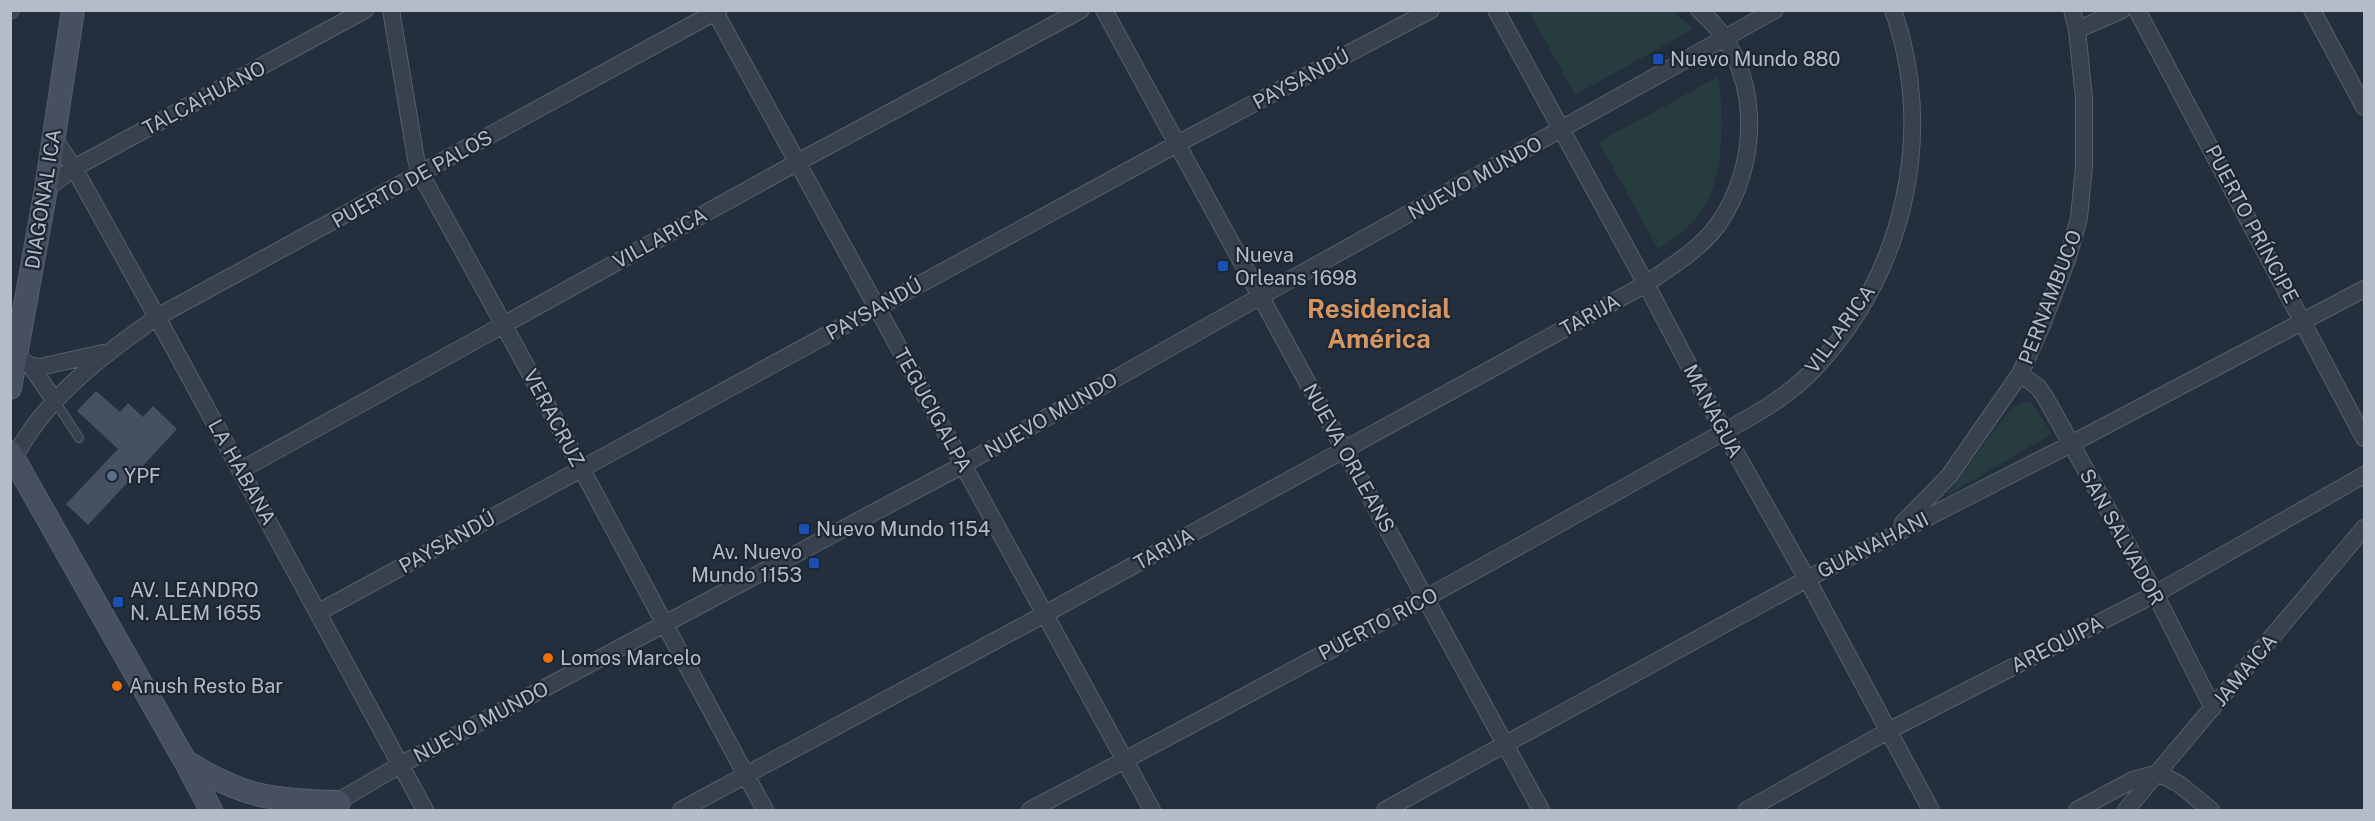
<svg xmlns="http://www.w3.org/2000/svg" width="2375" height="821" font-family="'Public Sans',sans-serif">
<rect width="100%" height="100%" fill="#242f3e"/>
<path fill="#263c3f" d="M1529 11H1673L1693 29 1575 95Z
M1718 77C1725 119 1725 193 1691 224 1681 233 1669 241 1658 249L1599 142Z
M2022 402 2032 403 2052 434 1947 495 2010 409Z"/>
<path fill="#455162" d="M96 391 120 412 128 403 143 417 153 406 177 429 88 525 66 504 118 449 77 411Z"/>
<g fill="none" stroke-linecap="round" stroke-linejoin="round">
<g stroke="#565f6c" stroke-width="10">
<path id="lane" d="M55 401 79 438"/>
</g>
<g stroke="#565f6c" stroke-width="18">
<path id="street" d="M391 10 416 159 421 175C539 385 650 599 765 810
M714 10 1152 810
M1104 10 1541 810
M1496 10 1646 284 1724 432 1807 579 1931 810
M2137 10 2364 438
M2312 10 2364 107
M10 11 11 10
M2077 30 2122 10
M53 137 74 168 157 317 425 810
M46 189 74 168 365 10
M16 358 30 365 40 367 103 353
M30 365 55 401
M2020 374 2038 387 2045 397 2155 594 2213 708
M14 458C45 398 103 355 157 317L719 10
M241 470 798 162 1081 10
M1903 523 1949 476 2020 374 2042 325 2068 257 2079 218 2084 165V99L2077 30 2072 10
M319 612 1177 144 1431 10
M330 806 400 765 963 465 1261 296 1775 10
M681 810 1045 614 1646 284C1670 267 1699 250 1717 226 1763 162 1762 62 1699 10
M1030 810C1219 711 1406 610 1593 505 1632 483 1672 461 1711 439 1749 418 1788 398 1817 366 1905 271 1936 133 1893 10
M1385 810 1807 579 2071 444 2364 289
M1747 810 1888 731 2155 594 2364 475
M2077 810 2133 780 2158 773 2179 784 2211 810
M2126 810 2364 528"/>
</g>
<g stroke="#565f6c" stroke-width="24">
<path id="secondary" d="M10 388 46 189 73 10
M10 452 185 761 211 810
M187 762C242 797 274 801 339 802"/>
</g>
<use href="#lane" stroke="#38414e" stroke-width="8"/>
<use href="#street" stroke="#38414e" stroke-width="16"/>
<use href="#secondary" stroke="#465061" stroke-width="22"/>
</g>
<g fill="#1a4fb4" stroke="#1d2633" stroke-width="2">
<rect x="1652" y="53" width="12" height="12" rx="3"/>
<rect x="1217" y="260" width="12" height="12" rx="3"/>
<rect x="798" y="523" width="12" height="12" rx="3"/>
<rect x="808" y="557" width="12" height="12" rx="3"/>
<rect x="112" y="596" width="12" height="12" rx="3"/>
</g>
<circle fill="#5c6f8a" stroke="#1d2633" stroke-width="2" cx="112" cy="476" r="6"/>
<g fill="#e8710a" stroke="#1d2633" stroke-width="2">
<circle cx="548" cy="658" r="6"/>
<circle cx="117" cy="686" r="6"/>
</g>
<g text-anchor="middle" stroke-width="4.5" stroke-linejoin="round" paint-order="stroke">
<g font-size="20" fill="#b4bcc9" stroke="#1d2633" text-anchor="start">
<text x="1670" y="66">Nuevo Mundo 880</text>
<text x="1235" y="262">Nueva<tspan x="1235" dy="23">Orleans 1698</tspan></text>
<text x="124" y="483">YPF</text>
<text x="816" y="536">Nuevo Mundo 1154</text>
<text x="802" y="559" text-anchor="end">Av. Nuevo<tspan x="802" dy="23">Mundo 1153</tspan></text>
<text x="130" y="597">AV. LEANDRO<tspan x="130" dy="23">N. ALEM 1655</tspan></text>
<text x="560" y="665">Lomos Marcelo</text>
<text x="129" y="693">Anush Resto Bar</text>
</g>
<g font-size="20" fill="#b4bcc9" stroke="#1d2633">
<text transform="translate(1301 79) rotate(-28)" y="7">PAYSANDÚ</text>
<text transform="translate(204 98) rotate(-28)" y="7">TALCAHUANO</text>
<text transform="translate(1475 178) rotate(-29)" y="7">NUEVO MUNDO</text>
<text transform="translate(412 179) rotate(-29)" y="7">PUERTO DE PALOS</text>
<text transform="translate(43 199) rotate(-81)" y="7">DIAGONAL ICA</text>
<text transform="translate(2252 224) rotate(62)" y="7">PUERTO PRÍNCIPE</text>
<text transform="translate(660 238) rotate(-29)" y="7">VILLARICA</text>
<text transform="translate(2050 297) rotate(-69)" y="7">PERNAMBUCO</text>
<text transform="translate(874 309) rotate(-29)" y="7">PAYSANDÚ</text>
<text transform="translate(1590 315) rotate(-29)" y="7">TARIJA</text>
<text transform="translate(1840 329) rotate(-54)" y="7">VILLARICA</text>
<text transform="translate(933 410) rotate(61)" y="7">TEGUCIGALPA</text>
<text transform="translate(1713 411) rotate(62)" y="7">MANAGUA</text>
<text transform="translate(1051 415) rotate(-30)" y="7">NUEVO MUNDO</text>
<text transform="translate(554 418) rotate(62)" y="7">VERACRUZ</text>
<text transform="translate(1349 458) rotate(61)" y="7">NUEVA ORLEANS</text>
<text transform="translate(242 472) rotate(61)" y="7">LA HABANA</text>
<text transform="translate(2122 537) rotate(61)" y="7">SAN SALVADOR</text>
<text transform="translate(447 542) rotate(-29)" y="7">PAYSANDÚ</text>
<text transform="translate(1873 545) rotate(-27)" y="7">GUANAHANI</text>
<text transform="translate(1164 549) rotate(-29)" y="7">TARIJA</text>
<text transform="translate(1378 624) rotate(-28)" y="7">PUERTO RICO</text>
<text transform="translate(2057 644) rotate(-27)" y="7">AREQUIPA</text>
<text transform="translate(2245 670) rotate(-50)" y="7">JAMAICA</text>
<text transform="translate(481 722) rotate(-28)" y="7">NUEVO MUNDO</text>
</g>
<g font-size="26" font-weight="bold" fill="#d59563" stroke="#1d2633">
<text x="1379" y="318">Residencial<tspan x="1379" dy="30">América</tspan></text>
</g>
</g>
<rect width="2375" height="821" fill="none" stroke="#b4bcc9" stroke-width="24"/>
</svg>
